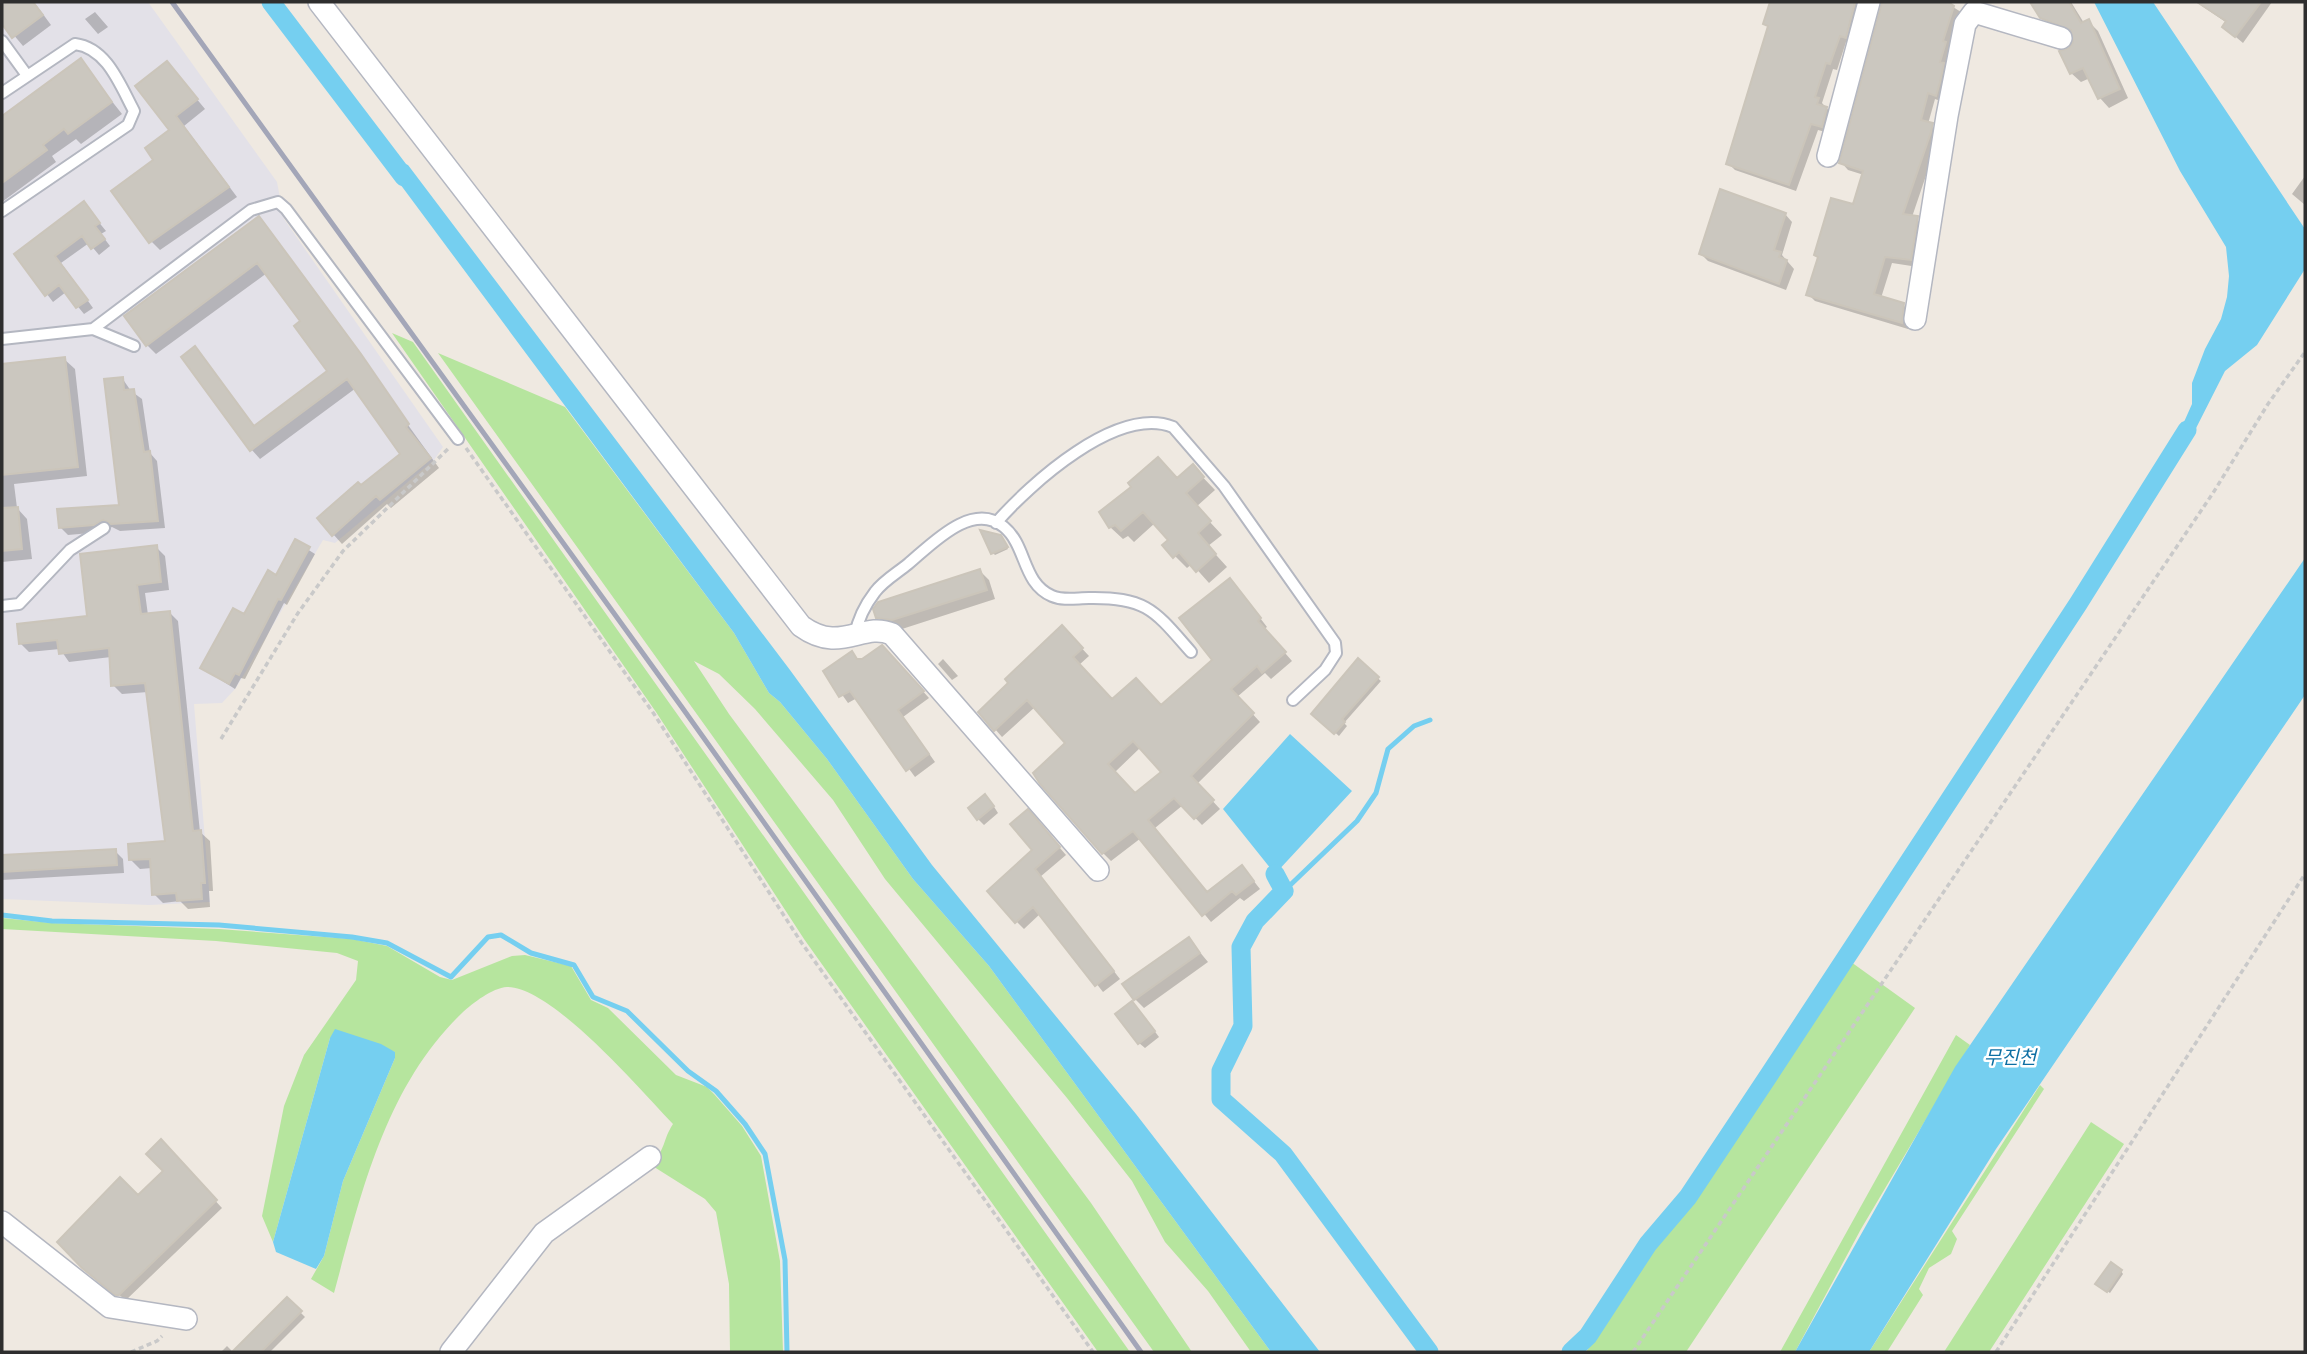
<svg xmlns="http://www.w3.org/2000/svg" width="2307" height="1354" font-family="Overpass,'Noto Sans KR',sans-serif">
<rect width="100%" height="100%" fill="#efe9e1"/>
<path fill="#e3e1e8" d="M2 2H148L277 182 284 219 443 447 434 460 335 543 323 540 236 688 222 703 194 704 210 902 149 905 2 899Z"/>
<path fill="#b6e59e" d="M392 333 413 342 1130 1352H1098L804 939 656 712Z
M438 353 565 407 734 633 769 693 780 702 827 759 913 879 989 966 1271 1352H1251L1208 1291 1165 1242 1132 1181 1067 1098 885 879 833 800 755 709 719 674 694 661 729 714 1091 1203 1192 1352H1154Z
M2 918 52 923 219 929 352 939 387 946 440 977 452 980 512 956 525 955 571 966 591 1000 608 1008 676 1075 707 1087 714 1094 742 1126 761 1156 780 1261 783 1352H730L729 1284 716 1212 705 1199 651 1165C667 1147 662 1141 673 1124 641 1091 553 987 507 987 492 988 473 1003 462 1013 385 1087 361 1194 334 1293L311 1279 324 1256 343 1181 395 1058V1052L330 1038 273 1242 262 1216 284 1106 304 1055 356 980 358 961 337 953 216 941 2 929Z
M1851 962 1915 1008 1686 1352H1586L1641 1265 1688 1205Z
M1956 1035 1970 1045 1861 1229 1795 1352H1780Z
M2040 1085 2044 1089 1952 1231 1957 1239 1951 1254 1929 1268 1919 1289 1923 1295 1887 1352H1869Z
M2091 1122 2124 1144 1989 1352H1944Z"/>
<path fill="#75cff0" d="M2094 2H2153L2305 229V269L2257 345 2225 371 2188 444 2176 451V440L2192 404V383L2205 349 2221 319 2227 297 2229 276 2226 247 2180 171Z
M377 153 408 165 790 670 932 865 1136 1114 1320 1352H1271L989 966 913 879 827 759 780 702 769 693 734 633Z
M2305 558V695L1996 1149 1869 1352H1795L1955 1067Z
M1290 734 1352 791 1275 874 1223 809Z
M335 1029 381 1044 395 1052V1058L343 1181 324 1256 316 1269 276 1252 273 1242 330 1038Z"/>
<path fill="#0003" fill-rule="evenodd" d="M2 2H34L51 25 23 46 2 21Z
M1771 2H1866L1852 44 1846 42 1837 70 1833 69 1822 103 1833 115 1829 133 1818 130 1796 191 1735 170 1728 163 1769 28 1765 24Z
M1882 2H1945L1961 12 1950 48 1943 102 1935 99 1928 124 1939 132 1938 140 1912 217 1924 225 1918 267 1892 263 1881 298 1903 305 1911 312 1908 329 1815 301 1808 294 1854 207 1864 175 1848 170 1841 162 1874 47Z
M2032 2H2071L2084 23 2088 21 2098 31 2128 98 2109 108 2100 98 2090 78 2081 82 2071 73 2074 35 2051 27Z
M2196 2H2272L2243 43 2224 27 2227 23Z
M95 12 108 27 98 34 85 19Z
M80 61 122 114 81 144 76 139 52 156 56 162 2 202V120Z
M167 63 205 109 184 126 237 197 160 250 151 241 156 160 172 130Z
M2305 176V205L2292 194Z
M84 204 106 231 101 234 110 246 99 255 89 243 61 263 93 308 84 314 66 292 53 302 17 255Z
M1785 214 1792 222 1782 255 1794 269 1786 290 1708 261 1701 254Z
M259 218 439 468 391 508 387 504 342 544 333 534 361 488 402 454 356 388 260 459 251 449 195 348 255 427 330 371 303 321 267 273 156 354 147 345Z
M64 359 75 369 87 476 14 484 17 508 27 519 32 559 2 562V366Z
M122 378 131 391 142 399 150 453 157 461 165 528 120 531 112 527 102 532 68 535 60 527 121 506Z
M1193 467 1215 490 1196 507 1222 535 1208 546 1227 567 1209 583 1192 564 1187 568 1175 556 1170 540 1155 523 1134 542 1128 536 1123 539 1110 527Z
M1003 540 1008 549 995 555 993 553Z
M296 542 315 554 287 605 284 603 245 679 241 678 235 689 202 668 277 577Z
M156 547 165 556 169 590 145 593 148 615 169 612 178 621 200 832 210 841 213 891H209L210 907 188 909 180 901 163 903 154 894 152 868 140 869 131 860 167 843 148 692 122 694 113 685 111 657 69 662 60 649 29 652 20 643 88 618Z
M980 571 989 580 995 599 902 629 887 627 878 617Z
M1237 588 1267 627 1264 629 1292 661 1271 679 1265 673 1237 697 1260 722 1197 784 1220 809 1202 825 1183 805 1155 828 1207 893 1249 875 1260 889 1244 901 1240 898 1211 922 1141 838 1111 861 1103 853 1068 744 1035 707 1002 737 995 729 1062 627 1089 656 1079 665 1113 702 1161 708 1215 660ZM1141 747 1164 772 1136 795 1115 772Z
M884 648 929 698 903 717 935 762 915 777 857 698 848 703 826 672 852 653 859 661Z
M943 659 958 676 952 680 938 664Z
M1358 661 1381 681 1344 723 1347 726 1339 736 1314 714Z
M991 802 998 813 984 825 978 819Z
M1035 819 1066 855 1040 877 1120 979 1103 992 1041 913 1024 929 1017 922 1035 851Z
M115 851 123 859 124 873 2 880V857Z
M1189 939 1208 962 1144 1008 1135 999Z
M1138 1009 1159 1037 1145 1048 1139 1043Z
M161 1142 222 1208 126 1300 90 1274 165 1171Z
M2121 1271 2123 1274 2110 1293 2100 1286Z
M287 1299 305 1317 270 1352H234Z
M227 1346 233 1352H221Z"/>
<g fill="none" stroke-linecap="round" stroke-linejoin="round">
<path stroke="#75cff0" stroke-width="5" d="M1284 891 1357 821 1376 793 1388 749 1414 726 1430 720
M2 915 52 921 219 925 352 937 387 943 451 977 488 937 501 935 531 953 574 965 593 997 627 1011 688 1071 716 1091 745 1124 765 1154 785 1260 787 1352"/>
<path stroke="#75cff0" stroke-width="19" d="M271 2 404 177
M1275 874 1284 891 1255 921 1241 947 1243 1026 1221 1071V1099L1283 1154 1429 1352
M1571 1352 1588 1336 1648 1244 1688 1197 1769 1075 2078 604 2187 430"/>
</g>
<path fill="#cbc7bf" stroke="#cbc5ba" stroke-width="2" fill-rule="evenodd" d="M2 2H33L43 15 12 38 2 24Z
M1770 2H1855L1846 38 1840 36 1830 64 1826 63 1815 97 1819 98 1817 104 1827 107 1822 127 1811 124 1789 185 1726 164 1768 26 1763 24Z
M1882 2H1948L1954 6 1943 41 1946 42 1940 62 1944 63 1940 82 1936 96 1928 93 1921 120 1933 123 1931 132 1903 214 1918 216 1911 260 1885 257 1874 294 1904 303 1902 323 1806 295 1818 257 1814 255 1831 198 1853 204 1863 171 1839 163Z
M2030 2H2069L2081 23 2089 19 2120 89 2098 99 2083 68 2070 74 2059 51 2069 48 2073 42 2071 30 2040 18Z
M2197 2H2261L2235 37 2222 27 2226 21Z
M81 58 112 102 68 134 64 129 43 145 47 150 2 183V116Z
M167 61 198 99 176 116 229 187 149 243 111 191 153 160 145 148 169 130 135 86Z
M1720 189 1786 213 1774 250 1781 252 1779 257 1787 260 1779 284 1699 254Z
M84 201 100 223 95 226 105 239 91 249 82 236 55 256 88 300 76 308 59 285 45 296 14 254Z
M259 216 361 354 409 424 406 427 431 458 380 500 376 496 332 536 317 518 358 482 361 485 400 454 347 379 250 451 181 357 195 346 254 426 327 371 294 326 300 321 257 263 146 346 124 316Z
M65 357 78 467 2 475V364Z
M123 377 124 390 134 389 144 452 150 451 158 521 111 524 103 520 94 525 59 528 57 509 119 505 104 379Z
M1158 457 1177 478 1193 464 1204 477 1186 493 1211 521 1198 533 1216 554 1196 572 1179 552 1173 558 1162 545 1168 540 1143 512 1121 531 1115 525 1109 528 1099 512 1131 487 1128 483Z
M18 507 22 549 2 551V508Z
M980 530 1001 535 1008 547 991 554Z
M295 539 310 547 281 600 278 599 239 675 235 673 229 684 200 668 233 608 244 614 268 570 276 575Z
M157 545 161 582 137 585 141 614 170 611 193 831 201 830 205 883H201L202 899 177 901 176 893 152 895 150 859 129 860 128 844 165 841 145 683 111 686 109 648 59 654 57 640 19 644 17 624 87 616 80 554Z
M980 569 987 590 892 620 876 618 873 609 878 602Z
M1230 578 1261 618 1258 621 1286 652 1262 673 1257 666 1231 689 1254 713 1191 776 1214 800 1194 819 1174 798 1148 820 1207 892 1242 865 1254 881 1236 895 1232 891 1202 916 1133 831 1102 854 1040 784 1033 773 1065 743 1027 700 994 731 978 712 1008 683 1005 679 1062 625 1083 648 1073 657 1112 699 1136 678 1161 705 1212 660 1179 618ZM1133 741 1161 772 1135 793 1108 764Z
M882 645 924 691 898 710 929 754 906 771 850 691 839 697 823 671 852 651 857 659H862Z
M1358 658 1379 677 1342 719 1345 722 1334 734 1311 714Z
M985 794 994 806 977 820 968 808Z
M1028 809 1060 847 1035 869 1114 971 1095 986 1033 907 1015 923 987 891 1032 850 1010 824Z
M116 849 117 865 2 872V855Z
M1189 937 1200 953 1134 1000 1122 984Z
M1132 1001 1155 1031 1138 1044 1115 1014Z
M161 1139 217 1200 119 1295H115L82 1268 57 1242 120 1177 138 1195 163 1171 146 1154Z
M2111 1262 2122 1270 2107 1292 2095 1284Z
M287 1297 302 1311 261 1352H232Z"/>
<g fill="none" stroke-linecap="round" stroke-linejoin="round">
<g stroke="#b4b7c1" stroke-width="14">
<path id="service" d="M2 41 26 74
M2 93 75 44C107 48 120 85 134 111L128 125 2 211
M93 329 251 210 278 202 286 209 458 439
M2 339 93 329 134 346
M996 523C1030 484 1117 405 1173 427L1224 486 1335 643 1336 653 1325 670 1293 700
M2 606 19 604 70 550 104 528
M855 635C858 619 865 605 875 592 883 581 897 573 908 564 931 545 972 500 1004 527 1027 546 1022 583 1052 596 1063 601 1077 598 1089 598 1147 597 1155 611 1191 652"/>
</g>
<g stroke="#b4b7c1" stroke-width="24">
<path id="minor" d="M319 2 801 626C841 655 862 621 892 634L1098 870
M1828 156 1869 2
M1915 319 1947 116 1965 24 1974 12 2061 38
M2 1222 110 1307 186 1319
M451 1352 544 1233 650 1157"/>
</g>
<path stroke="#c9c9c9" stroke-width="3.5" stroke-dasharray="5 3.5" stroke-linecap="butt" d="M466 448 654 714 801 942 1093 1352
M221 739 298 613 343 551 449 448
M131 1352 157 1341 162 1336
M1633 1352 2213 493 2268 404 2305 352
M1996 1352 2305 874"/>
<use href="#service" stroke="#fff" stroke-width="10"/>
<use href="#minor" stroke="#fff" stroke-width="21"/>
<path stroke="#a3a6b8" stroke-width="5" d="M172 2 681 706 1141 1352"/>
</g>
<g text-anchor="middle" stroke-width="5" stroke-linejoin="round" paint-order="stroke">
<g font-size="19" font-style="italic" fill="#0d6fa3" stroke="#fff">
<text x="2010" y="1064">무진천</text>
</g>
</g>
<rect width="2307" height="1354" fill="none" stroke="#2e2e2e" stroke-width="7"/>
</svg>
